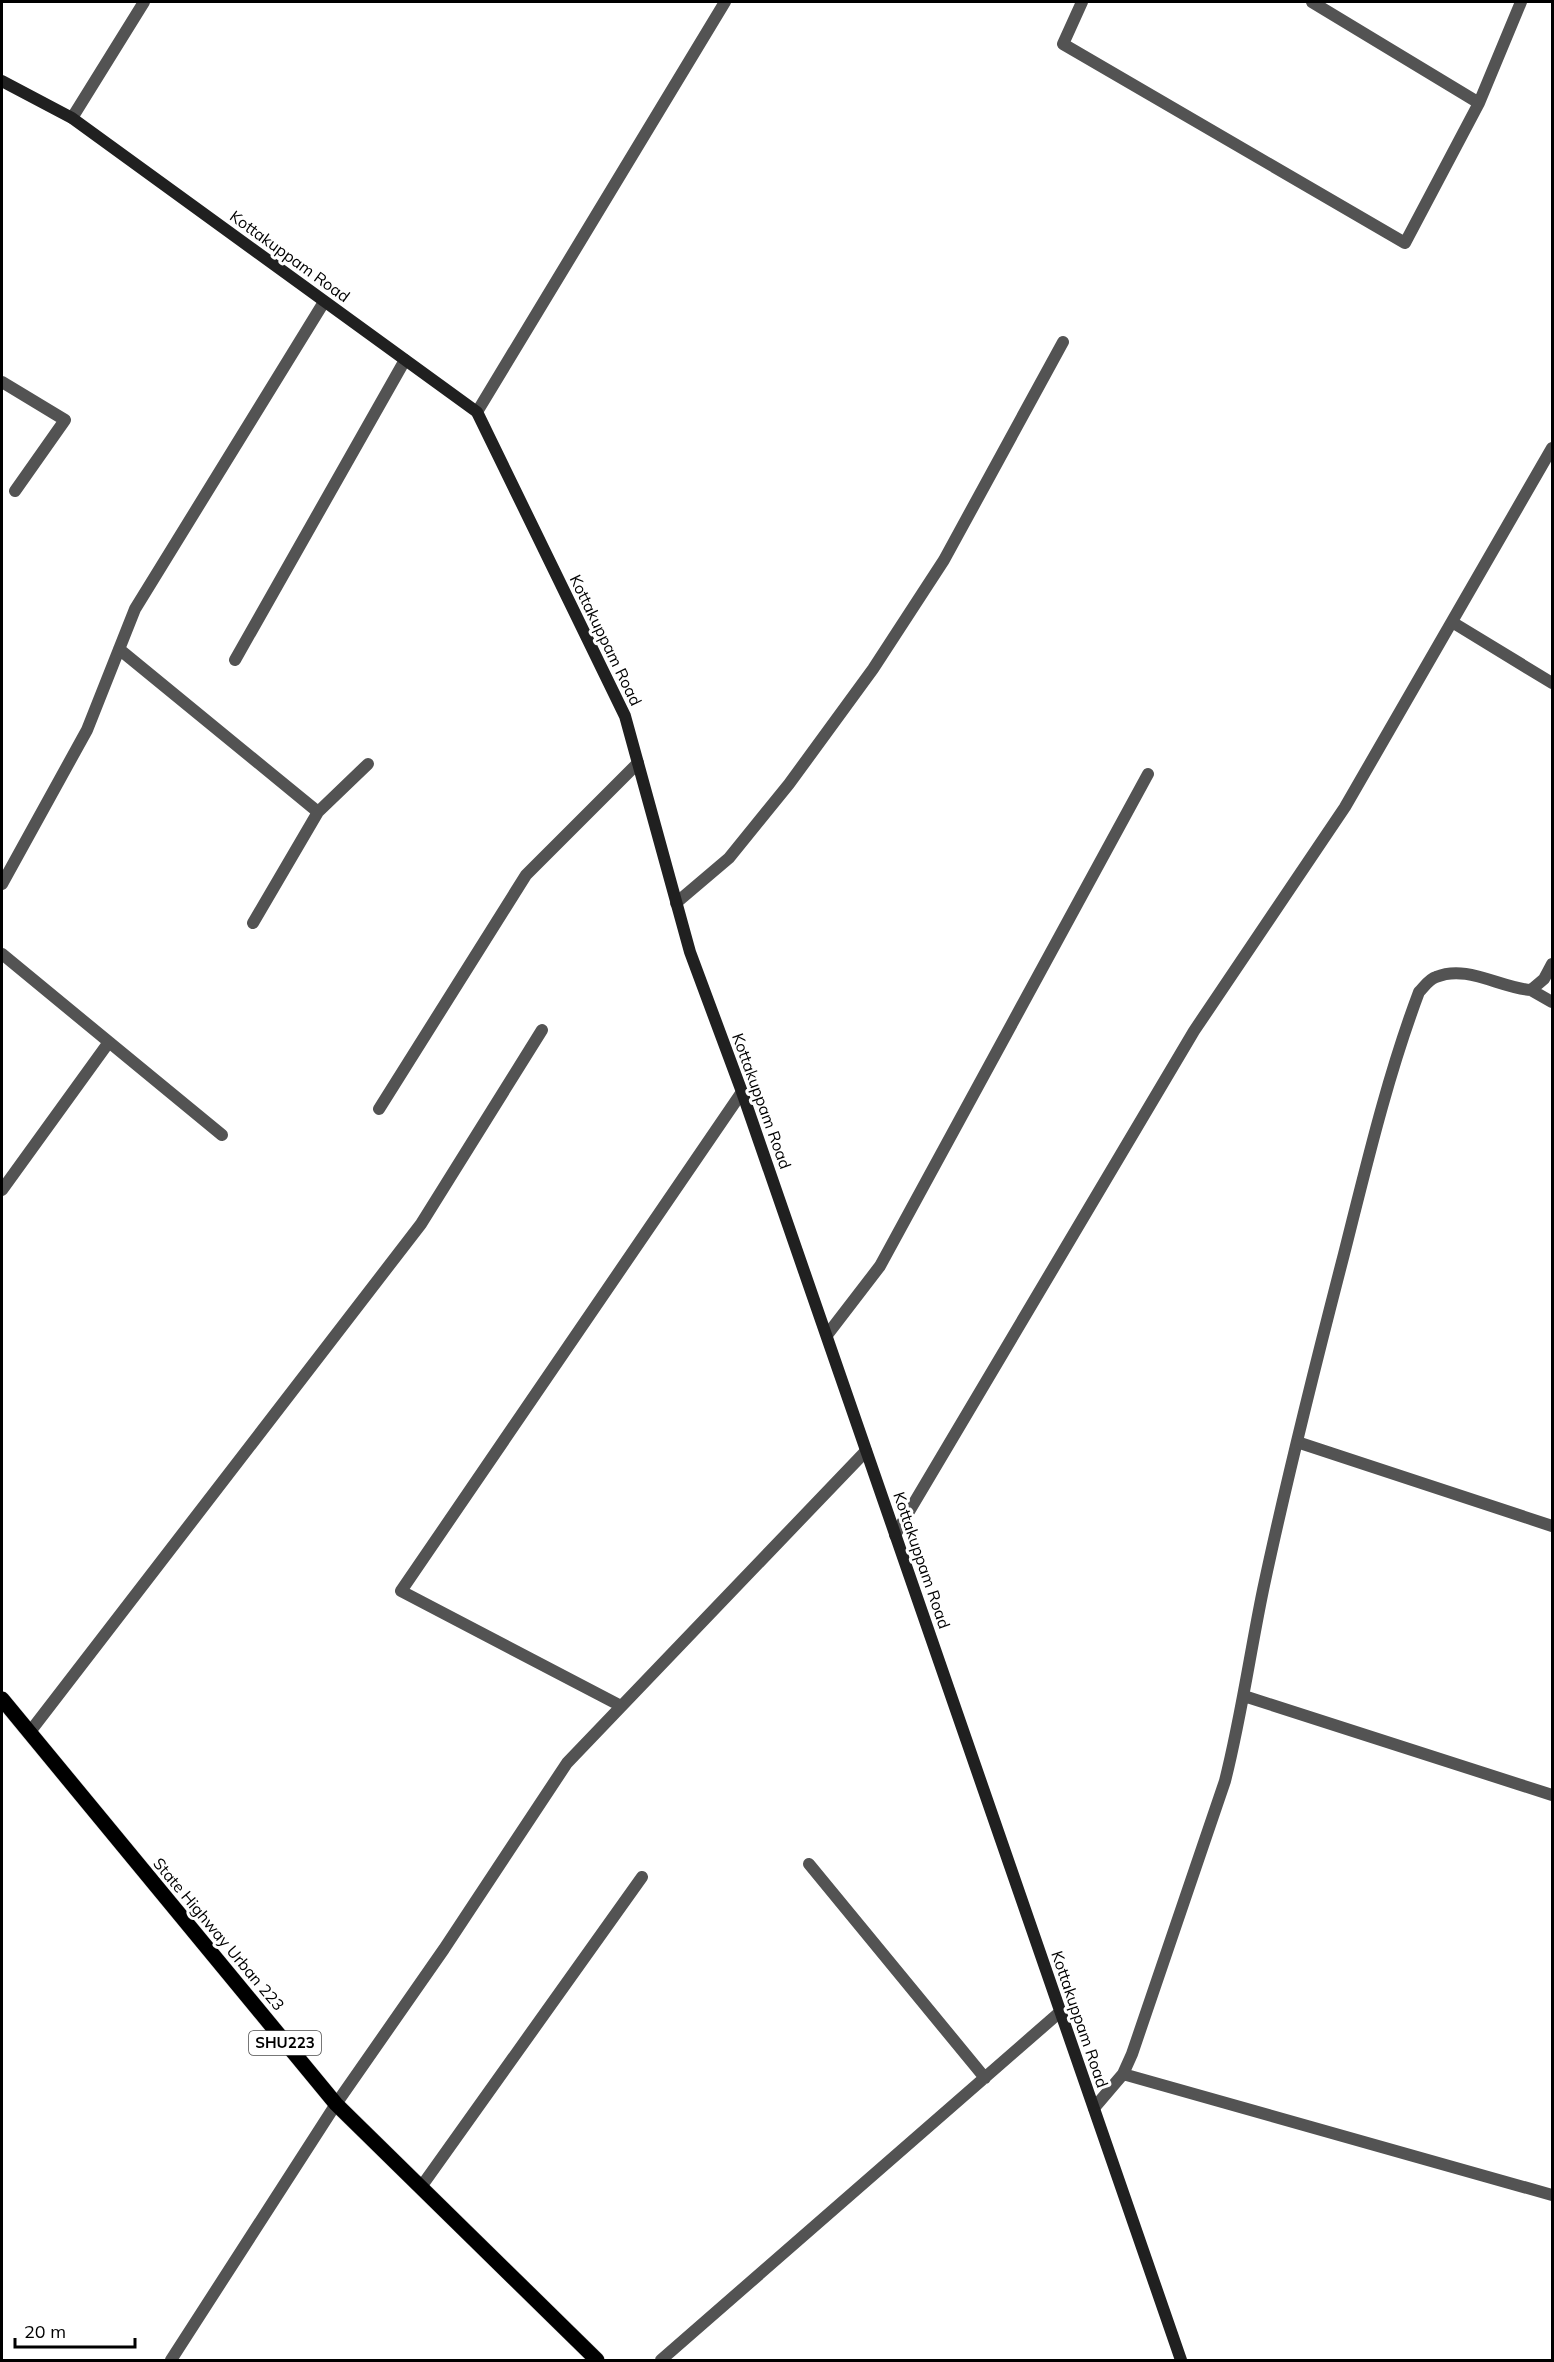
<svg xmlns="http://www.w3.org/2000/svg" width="1554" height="2362" font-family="Mulish,sans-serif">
<rect width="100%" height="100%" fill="#fff"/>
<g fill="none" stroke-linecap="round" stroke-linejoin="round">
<g stroke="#dbdbdb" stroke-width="16">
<path id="primary" d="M2 1699 336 2104 597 2360"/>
</g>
<path stroke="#535353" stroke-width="12" d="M1082 2 1063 44 1405 243 1479 103 1521 2
M1312 2 1479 103
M72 118 144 2
M2 382 65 420 15 491
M477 412 725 2
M1452 622 1552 683
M119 649 318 812
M235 660 405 360
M2 884 87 730 135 609 324 302
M676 903 729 858 789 784 873 669 944 560 1063 342
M253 923 318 812 368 764
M2 954 222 1135
M1531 990 1552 1002
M379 1109 526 875 638 763
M2 1190 109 1042
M827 1335 880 1266 1148 774
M1297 1442 1552 1526
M895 1535 1194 1031 1345 807 1552 448
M1244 1696 1552 1795
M621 1706 401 1591 742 1092
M29 1733 421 1224 542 1030
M809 1864 985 2078
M1123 2074 1552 2195
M1094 2108 1123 2074 1132 2054 1225 1781C1241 1718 1250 1653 1263 1590 1287 1477 1315 1366 1344 1254 1366 1167 1387 1077 1419 992 1424 987 1429 979 1436 977 1467 964 1500 988 1531 990L1544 979 1552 964
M421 2187 642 1877
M171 2360 336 2104 444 1949 567 1763 866 1451
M661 2360 1060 2012"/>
<path stroke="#202020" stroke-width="12" d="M2 81 72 118 477 412 625 716 690 952 742 1092 1181 2360"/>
<use href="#primary" stroke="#000" stroke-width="15"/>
</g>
<g text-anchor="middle" stroke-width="6" stroke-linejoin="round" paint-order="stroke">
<rect fill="#fff" stroke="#4c4c4c" stroke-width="1.5" x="249" y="2031" width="72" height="24" rx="4.5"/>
<g font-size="15" font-weight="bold" fill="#000">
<text x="285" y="2048">SHU223</text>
</g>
<g font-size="16" fill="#000" stroke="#fff">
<text transform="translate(290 256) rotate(36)" y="6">Kottakuppam Road</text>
<text transform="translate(606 640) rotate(64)" y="6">Kottakuppam Road</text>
<text transform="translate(762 1101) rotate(70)" y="6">Kottakuppam Road</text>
<text transform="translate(922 1560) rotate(71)" y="6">Kottakuppam Road</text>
<text transform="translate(219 1934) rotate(50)" y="6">State Highway Urban 223</text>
<text transform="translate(1080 2019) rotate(71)" y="6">Kottakuppam Road</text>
</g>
</g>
<rect width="1554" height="2362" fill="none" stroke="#000000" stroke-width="6"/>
<path d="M15 2338v9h120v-9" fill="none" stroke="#000000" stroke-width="3"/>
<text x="24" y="2338" font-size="18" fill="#000000" stroke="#ffffff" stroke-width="4.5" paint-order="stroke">20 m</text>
</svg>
